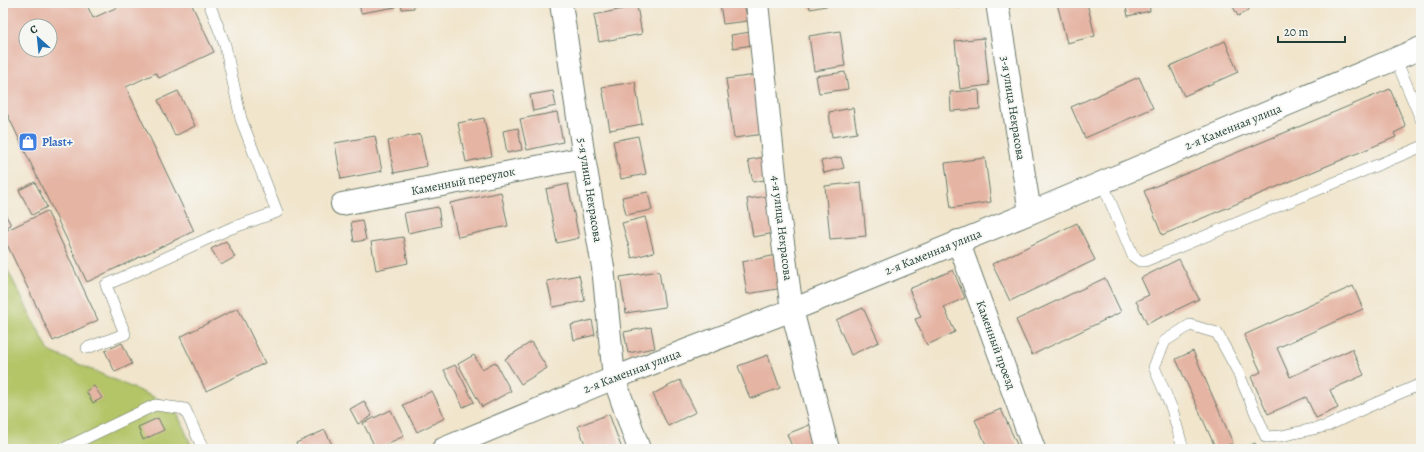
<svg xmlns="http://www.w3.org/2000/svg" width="1424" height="452" font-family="Alegreya,serif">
<rect width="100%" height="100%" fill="#f6f6f2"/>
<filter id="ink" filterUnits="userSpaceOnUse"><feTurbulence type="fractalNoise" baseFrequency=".025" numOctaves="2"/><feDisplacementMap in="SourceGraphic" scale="8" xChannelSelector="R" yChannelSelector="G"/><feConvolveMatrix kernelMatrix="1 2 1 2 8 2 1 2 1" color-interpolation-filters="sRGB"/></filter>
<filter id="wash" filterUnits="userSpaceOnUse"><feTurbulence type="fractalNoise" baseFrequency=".012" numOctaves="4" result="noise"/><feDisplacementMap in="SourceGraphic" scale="16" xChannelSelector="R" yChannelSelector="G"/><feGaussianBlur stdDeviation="0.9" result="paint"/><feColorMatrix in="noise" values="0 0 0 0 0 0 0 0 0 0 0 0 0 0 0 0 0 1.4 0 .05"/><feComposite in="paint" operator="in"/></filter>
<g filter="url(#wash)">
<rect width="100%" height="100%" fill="#f1e5cc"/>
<path fill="#b4c568" stroke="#6a814e" d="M3 261 49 351 174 406 193 449H3Z"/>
<g id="blocks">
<path fill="#e5b4a3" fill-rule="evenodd" d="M12 3H86L93 18 122 5 121 3H191L214 52 159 78 156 73 126 87 194 231 87 282 3 105V7ZM26 26H50V50H26Z
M359 3H395L396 7 361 13Z
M401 3H413L414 8 402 9Z
M720 3H744L748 21 723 24Z
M809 3H836V4L810 9Z
M957 3H982V4L958 8Z
M1057 3H1087L1095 36 1067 43Z
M1125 3H1149L1150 11 1128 16Z
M1231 3H1246L1249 10 1238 16Z
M637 6 642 34 599 42 594 15Z
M840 31 845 66 814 71 809 36Z
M751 32 753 45 733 48 731 35Z
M984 38 989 85 960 89 955 41Z
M1225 41 1238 72 1184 96 1170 66Z
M845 72 848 89 819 93 816 76Z
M756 75 764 134 734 138 726 79Z
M1139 77 1153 108 1085 138 1071 107Z
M635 82 642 124 610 130 602 87Z
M1390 89 1406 127 1394 133 1396 137 1162 235 1144 191Z
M979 90 980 109 951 111 950 92Z
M178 91 195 126 175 136 158 100Z
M553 91 556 106 533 111 530 95Z
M853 108 857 133 832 137 829 112Z
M557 112 563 142 527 150 520 119Z
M484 118 492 156 466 162 458 123Z
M518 128 522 150 507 153 503 131Z
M420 134 427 166 394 173 388 141Z
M375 136 382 171 341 179 335 143Z
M638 136 646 174 621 179 613 141Z
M764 157 769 179 753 182 748 160Z
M841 157 844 168 824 173 821 161Z
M985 158 991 202 951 208 945 163Z
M35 182 47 207 32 215 19 190Z
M861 182 866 236 830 239 825 186Z
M568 184 579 238 557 243 546 189Z
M501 192 508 226 458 237 450 203Z
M648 192 652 210 626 215 622 197Z
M768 196 775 233 753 237 747 199Z
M438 207 441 226 408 233 404 213Z
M3 210 11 225 3 229Z
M47 211 98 320 53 341 3 236V232Z
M645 217 654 252 632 258 622 223Z
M362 220 366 240 354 242 351 222Z
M1077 223 1095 260 1010 301 992 264Z
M403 237 408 263 376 270 371 242Z
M226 241 235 257 221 265 211 249Z
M777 255 783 288 747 294 742 262Z
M1179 259 1199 299 1147 324 1136 301 1149 295 1141 278Z
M953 270 965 298 944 307 955 332 927 345 915 319 921 317 909 289Z
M659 271 665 307 626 313 620 277Z
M579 275 585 301 553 307 547 281Z
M1105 278 1121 312 1032 355 1016 320Z
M1353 286 1363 309 1277 348 1290 377 1352 349 1364 375 1330 390 1338 408 1316 418 1306 397 1268 414 1251 377 1261 372 1244 335Z
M238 308 265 363 206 391 180 337Z
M863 308 879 342 851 355 836 320Z
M592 320 595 335 574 340 571 325Z
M651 327 655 348 628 353 624 332Z
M531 342 547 368 521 384 505 359Z
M122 343 132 364 115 372 105 351Z
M1193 351 1233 443 1219 449H1216L1176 359Z
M474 355 482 369 495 362 511 391 482 407 458 364Z
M768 355 780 388 750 399 738 366Z
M455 365 474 402 463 407 444 370Z
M680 380 696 412 668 426 653 394Z
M94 386 102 398 93 403 86 391Z
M432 391 445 418 417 432 403 405Z
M364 401 372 416 358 424 350 409Z
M1001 409 1019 449H988L975 420Z
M391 410 404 436 376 449 363 423Z
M609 414 622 449H587L578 426Z
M158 418 164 430 143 440 138 427Z
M817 422 825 441 806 449H793L787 434Z
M325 430 334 449H298L296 443Z
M1255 443 1258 449H1243Z"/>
</g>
</g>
<g filter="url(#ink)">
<use href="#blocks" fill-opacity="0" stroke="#687869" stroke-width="1"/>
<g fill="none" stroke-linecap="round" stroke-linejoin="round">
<g stroke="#687869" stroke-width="12">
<path id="service" d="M1396 60 1421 119
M1102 182 1133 256 1140 261H1145L1421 147
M87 348 125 334 106 285 229 229 277 212 241 119 225 45 209 3
M63 449 155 405 185 409 203 449
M1183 449 1172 409 1154 367 1165 341 1190 325 1217 333 1237 370 1266 437 1281 436 1327 426 1365 408 1421 384"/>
</g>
<g stroke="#687869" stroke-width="24">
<path id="minor" d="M561 3 584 158 603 267 614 378 639 449
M757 3 779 213 792 310 828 449
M997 3 1030 213
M342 204 584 158
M958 241 1034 449
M443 449 614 378 792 310 1030 213 1421 48"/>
</g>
<use href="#service" stroke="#fff" stroke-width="11"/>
<use href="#minor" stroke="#fff" stroke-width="22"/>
</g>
</g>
<defs>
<g id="shop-square" transform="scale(1)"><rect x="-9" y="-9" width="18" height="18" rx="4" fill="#3f7fe0" stroke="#f6f6f2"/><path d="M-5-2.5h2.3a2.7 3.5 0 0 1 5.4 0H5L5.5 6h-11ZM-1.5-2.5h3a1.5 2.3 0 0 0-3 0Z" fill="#fff"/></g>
</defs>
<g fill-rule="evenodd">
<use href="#shop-square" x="28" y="142"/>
</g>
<g text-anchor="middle" stroke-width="3.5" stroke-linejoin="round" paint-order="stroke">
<g font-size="12" fill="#1f3d34" stroke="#f6f6f2">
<text transform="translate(1013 108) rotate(81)" y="4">3-я улица Некрасова</text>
<text transform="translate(1233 127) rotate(-22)" y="4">2-я Каменная улица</text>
<text transform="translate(463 181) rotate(-11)" y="4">Каменный переулок</text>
<text transform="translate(590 190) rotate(81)" y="4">5-я улица Некрасова</text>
<text transform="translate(782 228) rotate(83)" y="4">4-я улица Некрасова</text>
<text transform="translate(933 252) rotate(-22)" y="4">2-я Каменная улица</text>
<text transform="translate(996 345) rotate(70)" y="4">Каменный проезд</text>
<text transform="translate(632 371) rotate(-21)" y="4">2-я Каменная улица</text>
</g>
<g font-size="12" font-weight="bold" fill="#366cbe" stroke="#f6f6f2" text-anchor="start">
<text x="42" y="146">Plast+</text>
</g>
</g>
<rect width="1424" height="452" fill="none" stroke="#f6f6f2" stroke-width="16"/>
<g transform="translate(38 38) rotate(333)"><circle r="19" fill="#f6f6f2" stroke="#a0aca6"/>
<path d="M0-3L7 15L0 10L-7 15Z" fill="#1f6fb2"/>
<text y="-6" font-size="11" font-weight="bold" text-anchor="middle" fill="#1f3d34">С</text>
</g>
<path d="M1278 36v6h67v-6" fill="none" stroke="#1f3d34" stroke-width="2"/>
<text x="1284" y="36" font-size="12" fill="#1f3d34" stroke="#f6f6f2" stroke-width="3" paint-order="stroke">20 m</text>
</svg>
